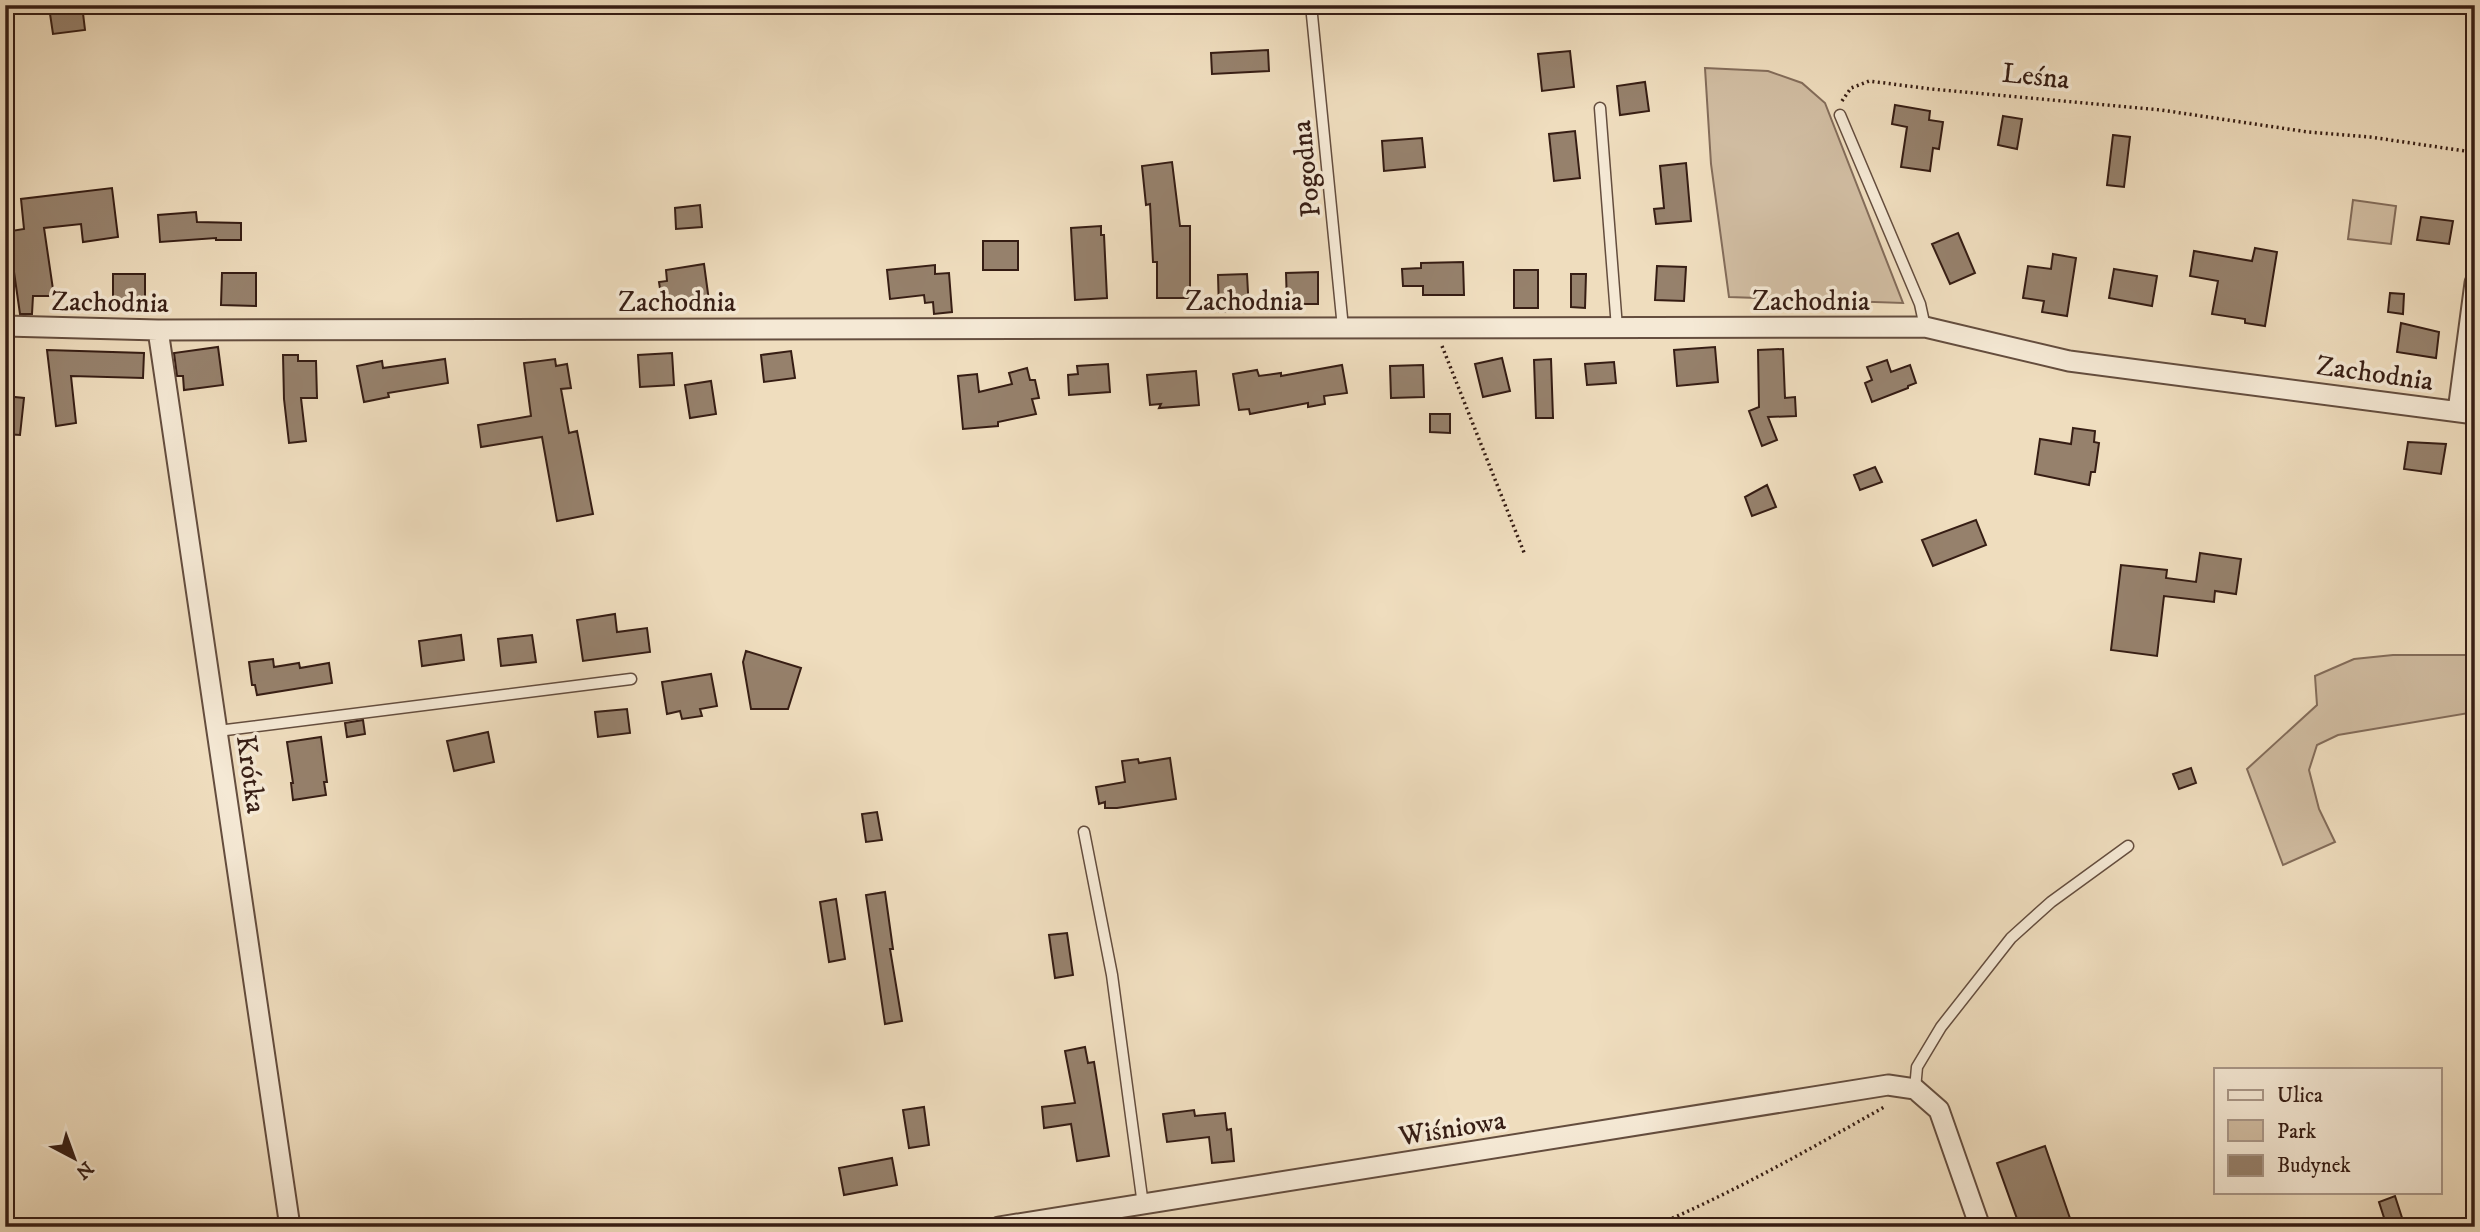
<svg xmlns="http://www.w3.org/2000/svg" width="2480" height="1232" font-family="'IM FELL DW Pica',serif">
<rect width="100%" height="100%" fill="#efddbe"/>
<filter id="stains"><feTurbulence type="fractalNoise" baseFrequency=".00286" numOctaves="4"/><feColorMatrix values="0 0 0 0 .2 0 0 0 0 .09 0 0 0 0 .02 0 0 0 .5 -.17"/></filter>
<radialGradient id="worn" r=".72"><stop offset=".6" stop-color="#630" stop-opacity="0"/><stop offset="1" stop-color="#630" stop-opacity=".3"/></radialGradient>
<path fill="#d0bca1" stroke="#836c5a" stroke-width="2" d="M1705 68 1768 71 1802 83 1825 103 1903 303 1729 297 1711 164Z
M2353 200 2396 206 2391 244 2348 239Z
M2475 651V712L2338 735 2317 745 2309 770 2319 809 2335 842 2283 865 2247 769 2317 705 2315 676 2354 659 2393 655H2465Z"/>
<path fill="#96816c" stroke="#361d14" stroke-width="2" d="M63 5H82L85 30 53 34 49 7Z
M1268 50 1269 71 1212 74 1211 53Z
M1570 51 1574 87 1542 91 1538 54Z
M1645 82 1649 111 1620 115 1617 86Z
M1895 105 1930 111 1929 120 1943 122 1939 149 1933 148 1930 171 1901 167 1907 127 1892 124Z
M2003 116 2022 119 2017 149 1998 145Z
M1575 131 1580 178 1554 181 1549 134Z
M2113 135 2130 137 2124 187 2107 185Z
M1422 138 1425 167 1384 171 1382 141Z
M1172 162 1180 226H1190V298H1157V262H1153L1150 204 1146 205 1142 166Z
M1686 163 1691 221 1656 224 1654 209 1664 208 1660 166Z
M112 188 118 237 83 242 81 224 44 228 54 296H33L32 314H20L13 265 5 267V232L24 229 21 199Z
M700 205 702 227 676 229 675 208Z
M196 212 197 222 241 223V240H216V238L160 242 158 215Z
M2421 217 2453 221 2449 244 2417 240Z
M1101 226V235H1104L1107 298 1075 300 1071 228Z
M1958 233 1975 273 1950 284 1932 244Z
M983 241H1018V270H983Z
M2255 248 2277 252 2265 326 2245 323V319L2212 314 2218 281 2190 276 2194 251 2252 261Z
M2053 254 2076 258 2067 316 2042 312 2044 301 2023 298 2028 266 2051 269Z
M1463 262 1464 295H1423V286H1403L1402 269 1421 268V263Z
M704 264 709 301 683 305 682 298 662 301 659 282 667 281 666 270Z
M935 265V274L949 273 952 312 934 314 933 302 925 303 924 295 890 299 887 270Z
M1657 266 1686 267 1684 301 1655 300Z
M2114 269 2157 276 2152 306 2109 298Z
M1514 270H1538V308H1514Z
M1318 272V304H1287L1286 273Z
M222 273H256V306L221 305Z
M113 274H145V304H113Z
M1247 274 1249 311 1219 312 1218 275Z
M1571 274H1586L1585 308 1571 307Z
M2390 293 2404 294 2403 314 2388 312Z
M2401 323 2439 332 2436 358 2397 352Z
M218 347 223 385 184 390 183 376H177L174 353Z
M1715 347 1718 382 1677 386 1674 350Z
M1783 349 1785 398 1795 397 1796 416 1768 417 1777 440 1762 446 1749 411 1759 407 1758 350Z
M47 350 144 353 143 378 71 376 76 423 56 426Z
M791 351 795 378 764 382 761 355Z
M672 353 674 385 640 387 638 355Z
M283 355H298V361H316L317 398H301L306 441 289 443 284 399Z
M1502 358 1510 391 1483 397 1475 364Z
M445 359 448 383 388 393 389 397 364 402 357 366 382 361 383 368Z
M555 359 556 366 567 364 571 388 561 389 569 433 577 431 593 514 557 521 542 437 481 447 478 425 531 416 524 363Z
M1551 359 1553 418H1536L1534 360Z
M1887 360 1891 372 1910 365 1916 383 1908 386V388L1872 402 1865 383 1872 380 1867 367Z
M1614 362 1616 383 1587 385 1585 364Z
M1108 364 1110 392 1069 395 1068 375 1078 374 1077 366Z
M1342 365 1347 393 1324 396 1325 404 1308 407V403L1250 414 1249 409 1239 410 1233 374 1257 370 1259 376 1281 373V376Z
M1423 365 1424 397 1391 398 1390 366Z
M1027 368 1030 380H1035L1039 398 1032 399 1036 414 998 422V426L963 429 958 376 977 374 979 392 1012 384 1009 373Z
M1196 371 1199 405 1159 408 1161 404 1150 405 1147 375Z
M711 381 716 414 690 418 685 385Z
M5 396 24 398 20 435 5 434Z
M1430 414H1450V433L1430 432Z
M2073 428 2095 431 2094 442 2099 443 2095 472H2091L2089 485 2035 474 2040 439 2071 444Z
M2408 442 2446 444 2441 474 2404 469Z
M1875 467 1882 482 1860 490 1854 475Z
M1767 485 1776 507 1752 516 1745 497Z
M1976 520 1986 545 1933 566 1922 540Z
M2200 553 2241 559 2236 594 2215 591 2214 602 2164 596 2157 656 2111 650 2121 565 2167 570 2166 578 2196 582Z
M615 614 617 632 647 628 650 652 583 661 577 620Z
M461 635 464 660 422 666 419 641Z
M532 635 536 662 501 666 498 639Z
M746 651 801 668 788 709H751L743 662Z
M273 659 274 667 299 663 300 668 329 663 332 683 257 695 255 685H252L249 662Z
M711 674 717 706 700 709 702 716 682 719 680 711 667 714 662 682Z
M627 709 630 733 598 737 595 712Z
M363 720 365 734 347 737 345 723Z
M488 732 494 762 454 771 447 741Z
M321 737 327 782H324L326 795 293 800 291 783H293L287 742Z
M1170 758 1176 799 1117 808H1105V802L1099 804 1096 787 1125 782 1122 761 1138 759 1139 763Z
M2191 768 2196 783 2179 789 2173 774Z
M877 812 882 840 866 842 862 814Z
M885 892 893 949H890L902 1021 885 1024 866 895Z
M836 899 845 959 829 962 820 902Z
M1067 933 1073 975 1055 978 1049 935Z
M1085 1047 1088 1063 1094 1062 1109 1156 1077 1161 1071 1124 1044 1128 1042 1107 1075 1103 1065 1051Z
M924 1107 929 1145 909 1148 903 1110Z
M1194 1110 1195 1116 1225 1113 1227 1130 1231 1129 1234 1161 1212 1163 1209 1137 1167 1142 1163 1114Z
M2045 1146 2073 1227H2020L1997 1163Z
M892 1158 897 1185 844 1195 839 1168Z
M2395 1196 2405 1227H2387L2379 1202Z"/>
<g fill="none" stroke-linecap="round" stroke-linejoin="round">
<g stroke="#644d3e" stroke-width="13">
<path id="lane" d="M1311 5 1343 328
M1600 108 1617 328
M1840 115 1920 304 1925 327
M218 731 631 679
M1084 832 1112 975 1143 1205
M1915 1089 1917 1067 1941 1027 2011 938 2051 902 2128 846"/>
</g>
<g stroke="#644d3e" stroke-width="23">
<path id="street" d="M5 326 158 330 1925 327 2069 361 2475 414
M158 330 290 1227
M2458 411 2475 283
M999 1227 1888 1085 1915 1089 1939 1110 1980 1227"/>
</g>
<path stroke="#361d14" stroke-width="3.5" stroke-dasharray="2 3.5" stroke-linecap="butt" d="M1842 101 1851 88 1869 81 1931 89 2161 110 2308 132 2370 137 2465 151H2475
M1442 346 1525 555
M1652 1227C1733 1193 1810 1149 1886 1106"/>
<use href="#lane" stroke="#f5e9d5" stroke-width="10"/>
<use href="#street" stroke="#f5e9d5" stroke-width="19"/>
</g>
<g text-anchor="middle" stroke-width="7" stroke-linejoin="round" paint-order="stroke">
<g font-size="28" fill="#361d14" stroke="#f5e9d5">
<text transform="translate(2036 75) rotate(6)" y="10">Leśna</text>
<text transform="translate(1305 169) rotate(-96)" y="10">Pogodna</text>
<text x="1244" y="310">Zachodnia</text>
<text x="1811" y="310">Zachodnia</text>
<text transform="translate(110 301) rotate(1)" y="10">Zachodnia</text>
<text x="677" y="311">Zachodnia</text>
<text transform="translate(2375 372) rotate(8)" y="10">Zachodnia</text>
<text transform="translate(252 774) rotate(82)" y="10">Krótka</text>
<text transform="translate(1452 1127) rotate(-9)" y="10">Wiśniowa</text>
</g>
</g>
<rect width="2480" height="1232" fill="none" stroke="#efddbe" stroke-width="28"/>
<rect x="7" y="7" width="2466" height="1218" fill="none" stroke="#361d14" stroke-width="3.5"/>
<rect x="14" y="14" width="2452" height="1204" fill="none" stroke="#361d14" stroke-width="2"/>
<rect x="2214" y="1068" width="228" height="126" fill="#f5e9d5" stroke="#a99788" stroke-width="2"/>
<rect x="2228" y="1090" width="35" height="10" fill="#f5e9d5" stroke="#a99788" stroke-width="2"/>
<text x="2277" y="1102" font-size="21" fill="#361d14">Ulica</text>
<rect x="2228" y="1120" width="35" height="21" fill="#d0bca1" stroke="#a99788" stroke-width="2"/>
<text x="2277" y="1138" font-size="21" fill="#361d14">Park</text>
<rect x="2228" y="1155" width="35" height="21" fill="#96816c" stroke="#a99788" stroke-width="2"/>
<text x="2277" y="1172" font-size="21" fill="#361d14">Budynek</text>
<g transform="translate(74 1158) rotate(139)" stroke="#f5e9d5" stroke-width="5" paint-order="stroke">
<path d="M0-5L12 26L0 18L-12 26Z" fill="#361d14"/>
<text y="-10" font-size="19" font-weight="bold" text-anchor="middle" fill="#361d14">N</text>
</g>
<rect width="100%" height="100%" filter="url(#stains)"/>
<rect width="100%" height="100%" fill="url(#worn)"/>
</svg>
